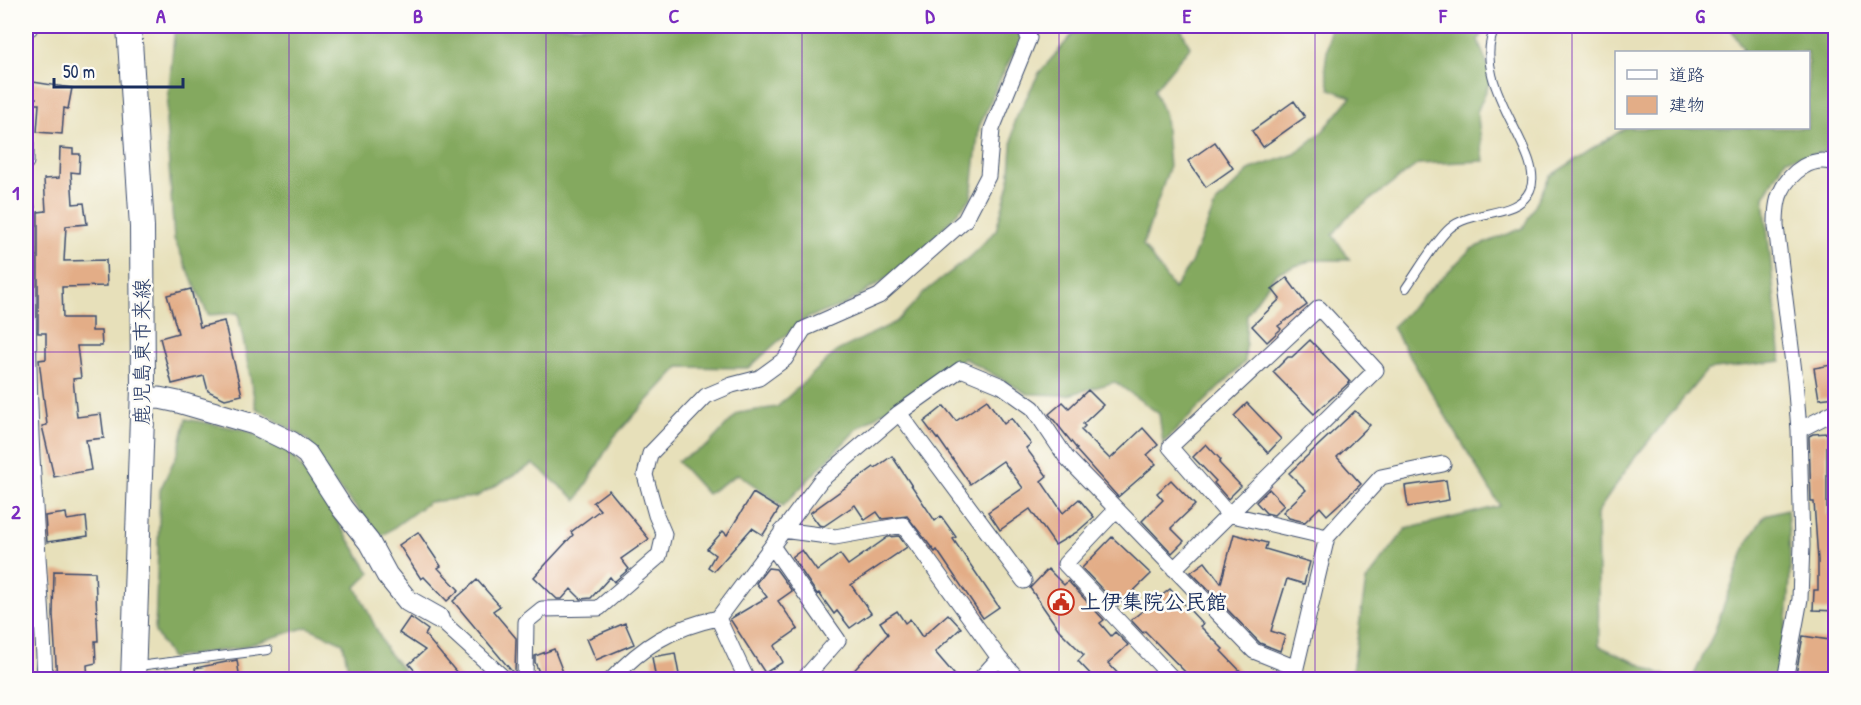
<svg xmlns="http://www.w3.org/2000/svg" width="1861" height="705" font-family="'Patrick Hand','Klee One',sans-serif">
<rect width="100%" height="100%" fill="#fdfcf7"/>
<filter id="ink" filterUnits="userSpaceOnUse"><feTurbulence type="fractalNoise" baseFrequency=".0167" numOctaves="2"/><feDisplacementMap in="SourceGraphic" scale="12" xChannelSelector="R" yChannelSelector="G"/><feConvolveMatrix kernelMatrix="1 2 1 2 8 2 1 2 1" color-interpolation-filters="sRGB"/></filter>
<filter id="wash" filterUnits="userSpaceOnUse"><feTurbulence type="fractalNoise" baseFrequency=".008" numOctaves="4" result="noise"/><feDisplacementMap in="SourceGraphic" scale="24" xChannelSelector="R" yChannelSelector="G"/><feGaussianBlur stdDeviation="1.35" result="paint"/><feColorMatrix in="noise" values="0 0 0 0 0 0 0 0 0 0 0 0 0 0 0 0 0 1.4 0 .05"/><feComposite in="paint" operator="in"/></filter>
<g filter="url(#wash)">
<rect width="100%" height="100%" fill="#e7e0ba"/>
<path fill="#84a95f" stroke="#506c5e" stroke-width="1.5" d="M175 26H1017L1021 39 1002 75 979 127 971 198 911 263 846 304 807 318 775 344 749 368 679 367 614 437 577 500 533 464 476 497 429 502 382 536 332 481 308 440 256 408 238 313 208 315 174 239 166 121Z
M1080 26H1180L1190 47 1154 90 1165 116 1169 168 1143 245 1174 289 1191 263 1216 203 1251 169 1295 154 1323 131 1351 97 1330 89 1325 67 1329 36V26H1488L1478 40 1492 77 1477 112 1484 161 1418 164 1346 218 1333 235 1350 260H1312L1276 273 1247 314 1245 362 1163 443 1159 414 1115 382 1068 395 1028 394 964 358 858 428 783 506 738 474 707 494 677 461 707 446 738 413 777 407 837 351 896 322 926 291 972 255 996 230 1009 184 1014 122 1039 73Z
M1729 26H1835V150L1786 159 1764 197 1781 361 1707 370 1633 460 1597 513 1599 646 1673 679H1351L1366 581 1406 529 1500 506 1392 327 1471 249 1523 228 1550 176 1625 128H1808V52H1740L1744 50Z
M186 419 245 430 288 451 312 481 370 573 356 587 387 651 411 679H350L343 643 307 627 239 648 171 658 155 632 160 490 178 452Z
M1787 509C1793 566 1790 624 1776 679H1692L1713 635 1747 543 1765 515Z"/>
<g id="blocks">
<path fill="#e3ad87" d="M33 82 72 88 68 109 64 108 62 134 37 132 39 104H35L36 98H31Z
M1294 101 1305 117 1263 147 1252 131Z
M1215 142 1233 168 1206 187 1188 161Z
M60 148 73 149V154H80L79 173 71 172 73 204 84 203 87 224 66 226 64 261 106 260 107 286 62 287 63 318H92V331H101L102 346H77L81 378 73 379 77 417 101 414 104 438 86 440 91 470 54 477 42 426 47 425 39 360 46 359V333H38V212L46 211 44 179 59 178Z
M1287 278 1307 305 1278 326 1281 329 1267 342 1252 326 1280 299 1272 289Z
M191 289 200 327 224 321 242 395 225 399 208 391 204 376 172 384 160 338 178 333 167 295Z
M1310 340 1350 382 1314 414 1273 372 1288 357H1292Z
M1831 365 1836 397 1819 399 1814 368Z
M1088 390 1103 405 1083 424 1085 426 1081 430 1110 459 1143 428 1158 445 1147 455 1156 464 1118 497 1076 450 1077 449 1049 414 1063 402 1069 408Z
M987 400 1004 424 1011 418 1031 444 1026 448 1047 476 1041 481 1063 513 1079 499 1094 517 1077 532 1055 545 1030 509 1000 530 988 512 1023 488 1003 461 970 484 938 438 937 439 924 422 944 406 956 421Z
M1247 403 1281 439 1268 453 1234 416Z
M1355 411 1370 425 1337 457 1361 484 1327 515 1320 507 1305 522 1289 518 1283 512 1306 490 1289 473Z
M1827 433V515H1834L1836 611 1813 610 1814 590H1818V560L1814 502H1811L1809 436 1813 434Z
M1206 444 1221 460 1219 463 1241 486 1228 499 1214 483 1216 481 1193 457Z
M892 456 935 521 941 516 956 537 953 539 999 607 983 618 937 550 935 552 907 516 882 519 877 512 865 520 855 505 824 526 819 525 810 513 874 467 875 468Z
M1171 480 1195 505 1171 528 1184 541 1172 553 1142 521 1163 500 1157 493Z
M1446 480 1449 500 1408 507 1405 486Z
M1269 489 1284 505 1274 515 1266 513 1256 502Z
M609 490 649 539 621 559 629 569 614 582 610 577 591 598 581 599 571 589 562 599H557L534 577 573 535 571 532 600 510 593 502Z
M753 493 779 509 763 535 752 528 714 571 708 567 715 555 707 549 723 531 727 535Z
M66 513 67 520 86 517 88 536 47 542 45 516Z
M418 532 441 566 438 568 459 590 447 601 424 577 421 579 399 545Z
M1234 534 1267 543 1265 549 1310 562 1304 584 1287 579 1271 631 1285 636 1280 651 1260 643 1191 572 1205 562 1221 583Z
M899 536 907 547 851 585 871 613 850 628 837 611 834 614 819 593 817 594 792 557 802 550 817 571 840 554 848 565 888 537Z
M1112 537 1151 574 1118 606 1082 568Z
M768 568 776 569 792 591 778 601 798 629 774 646 783 662 765 673 730 619 767 597 756 583Z
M1048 569 1064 585 1068 581 1104 620 1100 623 1111 636 1115 632 1128 645 1108 663 1124 680H1096L1078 661 1084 655 1059 630 1030 588Z
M54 571 95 572 98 641H95L96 663 87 665 88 680H57L53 615Z
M477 580 500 606 493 611 516 638 515 672 514 674 453 601Z
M1170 589 1203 624 1200 626 1223 649 1221 651 1249 680H1193L1145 631 1143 633 1131 620Z
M897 611 905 623 910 619 922 637 948 614 961 628 935 652 959 680H845L888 634 880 622Z
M410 617 428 630 425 635 463 680H423L409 664 425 650 399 633Z
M625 623 634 644 596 660 587 639Z
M1803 636 1836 641V680H1795Z
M554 649 566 680H542L535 662V656Z
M675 653 680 680H656L652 657Z
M237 660 240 680H197L195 668Z"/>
</g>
</g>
<g filter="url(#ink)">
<use href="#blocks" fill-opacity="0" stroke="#3a4a6c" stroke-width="1.5"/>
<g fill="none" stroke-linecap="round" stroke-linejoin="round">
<g stroke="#3a4a6c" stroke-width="10">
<path id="lane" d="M1406 288C1418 271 1435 241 1450 228 1472 209 1518 218 1530 190 1547 153 1466 83 1496 26
M138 666 268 650"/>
</g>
<g stroke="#3a4a6c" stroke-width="17">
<path id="street" d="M30 28V26
M26 126V162
M26 201 28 214C28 312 28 409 35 506 38 564 43 622 45 680
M899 413 1024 581
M1799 430 1836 411
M1116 510 1065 564 1174 680
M782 530 835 537 903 525 999 658 1019 680
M772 546 838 640 803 680
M1174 569 1376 370 1319 308 1170 447 1228 514 1327 537
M438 618 506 680
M525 680 526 622 542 609 599 608 659 556 664 534 656 515 645 475 650 454 706 396 732 385 759 378 785 359 804 329 879 296 965 220 988 176 992 129 1029 38 1024 26
M611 680C643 645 672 628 718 618
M747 680 718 618 821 480 899 413 961 369 1002 386 1033 408 1066 457 1254 651 1296 668
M979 680 999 658
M1293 680 1327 537 1381 477 1443 464
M1785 680 1800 599 1802 545 1799 430 1795 380 1776 226C1776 215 1776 202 1781 192 1790 172 1813 154 1836 164"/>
</g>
<g stroke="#3a4a6c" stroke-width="23">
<path id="secondary" d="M142 399 159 398 178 402 254 424 291 442 307 454 342 508 369 542 387 575 408 601 438 618"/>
</g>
<g stroke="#3a4a6c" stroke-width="26">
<path id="primary" d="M129 26 142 227 143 388 133 680"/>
</g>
<use href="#lane" stroke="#fff" stroke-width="8"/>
<use href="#street" stroke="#fff" stroke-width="15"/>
<use href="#secondary" stroke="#fff" stroke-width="21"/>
<use href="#primary" stroke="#fff" stroke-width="24"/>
</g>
</g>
<path fill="none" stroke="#7b2cbf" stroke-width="1.5" stroke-opacity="0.55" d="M289 26V680M546 26V680M802 26V680M1059 26V680M1315 26V680M1572 26V680M26 352H1836"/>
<defs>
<g id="civic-ring" transform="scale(1.35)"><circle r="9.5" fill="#fdfcf7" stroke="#c8321e" stroke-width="1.5"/><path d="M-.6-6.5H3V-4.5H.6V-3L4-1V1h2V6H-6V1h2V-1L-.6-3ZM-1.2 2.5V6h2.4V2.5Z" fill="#c8321e"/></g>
</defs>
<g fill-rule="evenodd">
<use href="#civic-ring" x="1061" y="602"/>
</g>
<g text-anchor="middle" stroke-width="5" stroke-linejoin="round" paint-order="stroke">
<g font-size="21" fill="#1b2f5e" stroke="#fdfcf7">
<text transform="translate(142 352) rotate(-90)" y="7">鹿児島東市来線</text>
</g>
<g font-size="21" font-weight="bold" fill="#1b2f5e" stroke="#fdfcf7" text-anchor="start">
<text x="1080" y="609">上伊集院公民館</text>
</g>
</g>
<rect width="1861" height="705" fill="none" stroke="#fdfcf7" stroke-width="66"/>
<rect x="1615" y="51" width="195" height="78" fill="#fdfcf7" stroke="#a3aaba" stroke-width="1.5"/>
<rect x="1627" y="70" width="30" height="9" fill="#ffffff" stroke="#a3aaba" stroke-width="1.5"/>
<text x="1669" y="81" font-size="18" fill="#1b2f5e">道路</text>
<rect x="1627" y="96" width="30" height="18" fill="#e3ad87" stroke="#a3aaba" stroke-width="1.5"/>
<text x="1669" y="111" font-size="18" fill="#1b2f5e">建物</text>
<path d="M54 78v9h129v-9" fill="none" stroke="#1b2f5e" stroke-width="3"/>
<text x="63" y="78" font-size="18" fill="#1b2f5e" stroke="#fdfcf7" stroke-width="4.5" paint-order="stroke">50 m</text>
<rect x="33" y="33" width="1795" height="639" fill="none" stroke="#7b2cbf" stroke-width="2"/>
<g font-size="20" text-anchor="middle" font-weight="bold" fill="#7b2cbf">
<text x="161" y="23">A</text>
<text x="418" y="23">B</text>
<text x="674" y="23">C</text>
<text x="930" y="23">D</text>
<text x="1187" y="23">E</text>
<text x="1443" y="23">F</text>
<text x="1700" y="23">G</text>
<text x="16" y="200">1</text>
<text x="16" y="519">2</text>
</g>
</svg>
